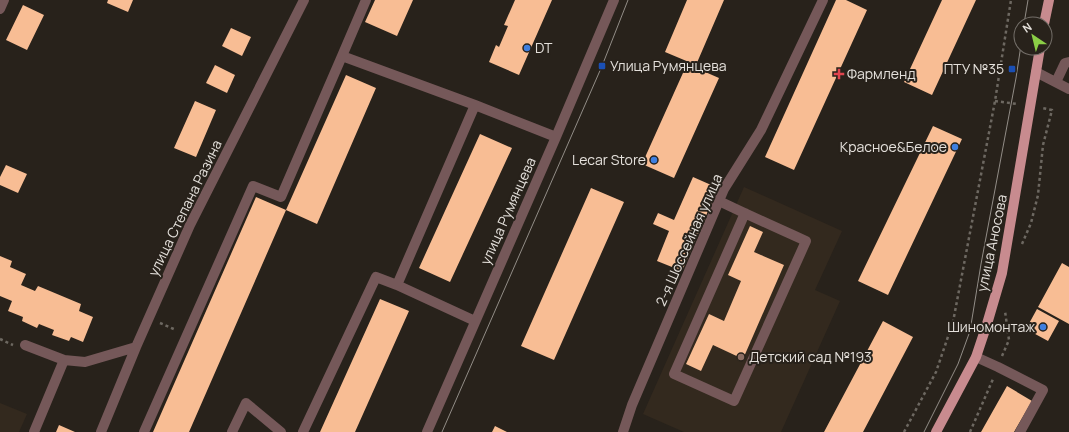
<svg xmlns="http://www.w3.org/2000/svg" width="1069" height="432" font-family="Manrope,sans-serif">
<rect width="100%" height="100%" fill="#28221b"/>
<path fill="#33291e" d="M744 187 842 231 815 290 840 301 781 432H684L643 414Z
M0 403 27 414 19 432H0Z"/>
<path fill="#f8bd94" d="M108 0H133L128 12 107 3Z
M375 0H413L397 36 365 22Z
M515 0H552L519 75 489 62 496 45 499 47 508 26 504 25Z
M687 0H724L696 65 665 52Z
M836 0H846L867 10 794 170 765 157Z
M942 0H976L932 95 904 82Z
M23 5 44 15 27 50 6 40Z
M231 28 251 37 242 56 222 46Z
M687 64 719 78 674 178 642 164Z
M215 65 235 75 227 93 206 83Z
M346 75 376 88 317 224 286 210Z
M195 101 216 110 196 157 174 148Z
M933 126 962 139 888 295 858 281Z
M480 134 512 148 450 282 419 268Z
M6 165 27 174 18 193 0 185V177Z
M693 177 718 188 682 271 657 261 669 231 653 224 658 213 674 220Z
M591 188 624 202 554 360 521 346Z
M256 197 286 210 189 432H153Z
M750 226 763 232 754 252 784 265 743 359 713 345 701 371 686 364 709 314 724 321 741 281 728 275Z
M0 256 12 261 10 267 26 274 21 285 35 291 38 286 81 304 79 311 93 317 83 342 71 337 69 341 52 335 54 330 39 324 37 328 22 321 23 317 8 311 12 301 0 296Z
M1062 263 1069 267V324L1038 307Z
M380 299 409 311 355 432H320Z
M1037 309 1059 321 1048 341 1026 329Z
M883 321 913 337 863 432H824Z
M1007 386 1032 401 1014 432H981Z
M59 425 75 432H56Z
M495 426 507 432H492Z"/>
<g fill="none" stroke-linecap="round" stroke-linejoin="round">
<path stroke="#6d6861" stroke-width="2.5" stroke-dasharray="3 3" stroke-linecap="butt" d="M995 101 1017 104
M1022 244 1031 223 1038 195 1043 145 1052 110 1042 108
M160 323 176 330
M0 339 13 345
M1002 356 1009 340 1005 311
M904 432 936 372 953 322 995 101 1011 0
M970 432 993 379"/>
<path stroke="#755859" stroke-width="10" d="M0 9 4 0
M342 56 366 0
M1036 72 1069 89
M1056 82 1065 63 1069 62
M719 201C748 215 777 228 806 241L734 401 674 374 745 213
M397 285 475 105 556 137
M25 345 64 360
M976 357 998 367 1043 390 1020 432
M34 432 64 360 85 362 136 347
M101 432 136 347 190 225 304 0
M144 432 253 186 281 197 342 56 475 105
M232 432 246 403 281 432
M303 432 376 277 397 285 475 321
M427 432 556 137 614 0
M623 432 632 405 724 189 761 130 823 0"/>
<path stroke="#c88b8f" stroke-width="10" d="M1044 24 1049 0
M936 432 976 357 987 324 1002 273 1040 48"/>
<path stroke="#928d87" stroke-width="1" d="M1024 24 1028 0
M442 432 602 66 628 0
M924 432 958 364 970 331 981 264 1016 78 1021 45"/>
</g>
<g fill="#3f7fe0" stroke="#28221b" stroke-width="1.5">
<circle cx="527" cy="48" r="4"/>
<circle cx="955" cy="147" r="4"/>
<circle cx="654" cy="160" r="4"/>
<circle cx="1043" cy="327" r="4"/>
</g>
<g fill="#1a4fb4" stroke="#28221b" stroke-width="1.5">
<rect x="598" y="62" width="8" height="8" rx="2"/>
<rect x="1008" y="65" width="8" height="8" rx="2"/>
</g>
<path fill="#e0444e" stroke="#28221b" stroke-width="1.5" d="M837 68h4v4h4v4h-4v4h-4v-4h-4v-4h4z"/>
<circle fill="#8d6e63" stroke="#28221b" stroke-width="1.5" cx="741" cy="357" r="4"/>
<g text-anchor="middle" stroke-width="4" stroke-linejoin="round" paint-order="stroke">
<g font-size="14" fill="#e4e0db" stroke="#28221b" text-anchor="start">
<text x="535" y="53">DT</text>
<text x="610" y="71">Улица Румянцева</text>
<text x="1004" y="74" text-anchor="end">ПТУ №35</text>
<text x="847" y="79">Фармленд</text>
<text x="947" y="152" text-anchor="end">Красное&amp;Белое</text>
<text x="646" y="165" text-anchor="end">Lecar Store</text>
<text x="1035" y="332" text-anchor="end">Шиномонтаж</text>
<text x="749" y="362">Детский сад №193</text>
</g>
<g font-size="14" fill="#e4e0db" stroke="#28221b">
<text transform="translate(185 208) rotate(-64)" y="5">улица Степана Разина</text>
<text transform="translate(508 211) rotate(-66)" y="5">улица Румянцева</text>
<text transform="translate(689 240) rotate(-66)" y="5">2-я Шоссейная улица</text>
<text transform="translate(992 243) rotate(-78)" y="5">улица Аносова</text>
</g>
</g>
<g transform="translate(1033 36) rotate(325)"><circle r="19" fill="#28221b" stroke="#736e68"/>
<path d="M0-3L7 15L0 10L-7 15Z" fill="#8bce46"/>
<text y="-6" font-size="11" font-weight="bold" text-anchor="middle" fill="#e4e0db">N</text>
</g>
</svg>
